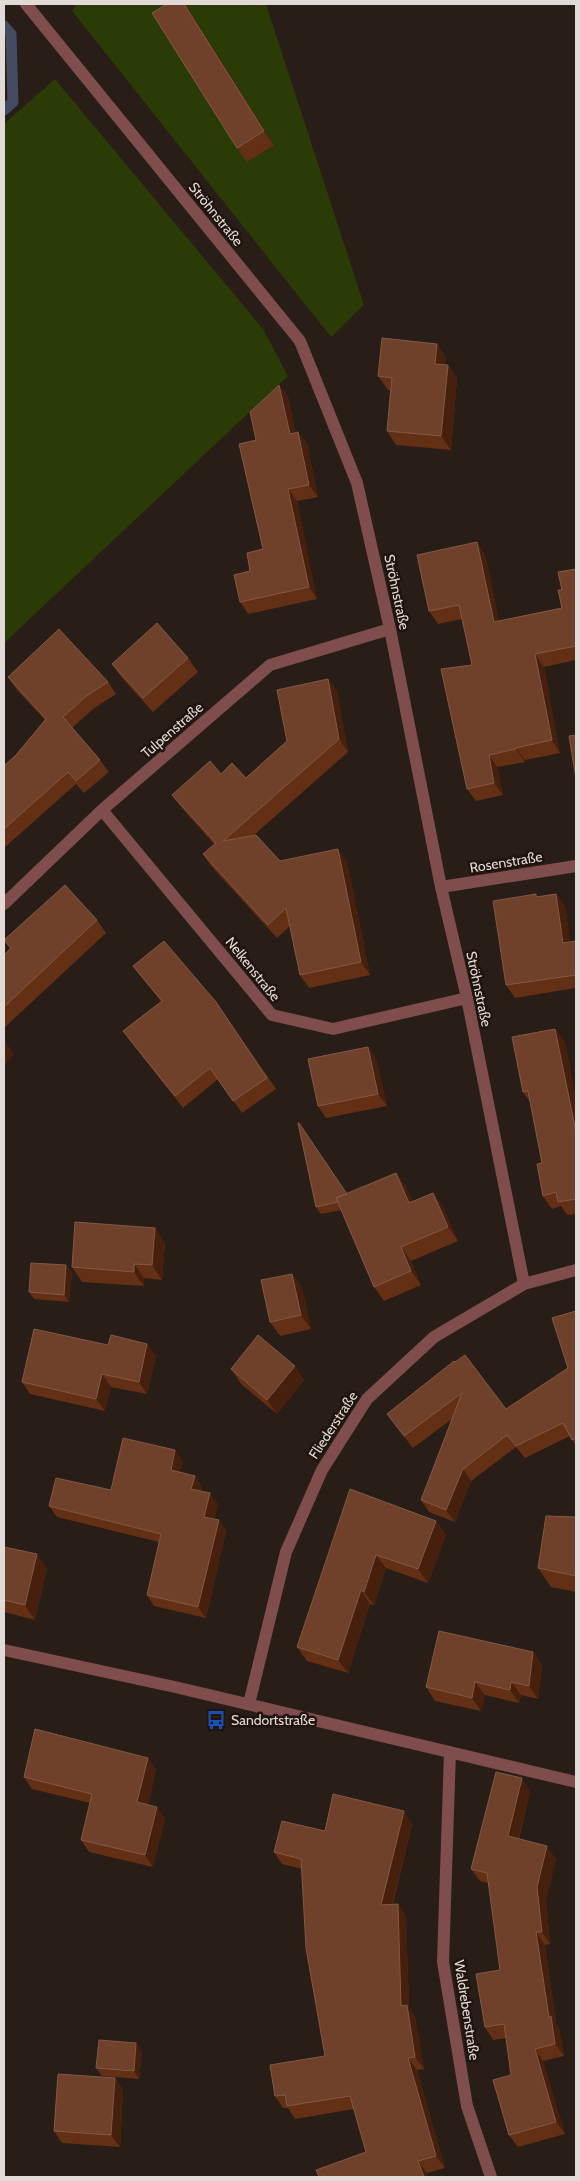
<svg xmlns="http://www.w3.org/2000/svg" width="580" height="2181" font-family="Cabin,sans-serif">
<rect width="100%" height="100%" fill="#291d17"/>
<path fill="#2b3b05" d="M77 4H266L364 305 331 337 72 11Z
M55 79 263 329 288 376 4 643V124Z"/>
<g fill="none" stroke-linecap="round" stroke-linejoin="round">
<path stroke="#444b60" stroke-width="11" d="M4 26 11 34 13 102 4 110"/>
<path stroke="#7f4e4c" stroke-width="12" d="M26 4 300 341 357 483 390 629 441 887 467 998 524 1284
M102 810 272 1015 333 1029 467 998
M441 887 576 866
M4 904 102 810 270 665 390 629
M4 1650 175 1687 576 1782
M249 1704 286 1552 322 1470 367 1399 434 1337 524 1284 576 1270
M450 1752 443 1962 467 2106 491 2177"/>
</g>
<path fill="#632f15" d="M167 4H185L274 145 247 162 237 148Z
M437 344 446 358 445 365H448L457 378 451 450 396 445 387 431 390 390H388L378 376Z
M279 385 288 397 295 432H298L307 444 318 497 297 501 317 599 248 614 240 602 250 571 263 549 256 440Z
M485 554 499 621 562 608V590L576 569V660L544 667 560 753 525 760V762L497 767 503 795 476 801 467 789 472 665 462 619 438 624 429 611Z
M188 658 198 672 153 712 122 678 112 664Z
M8 677 108 682 116 694 93 709 72 728 100 760 109 772 84 793 76 784 4 848V766L16 755 45 720 16 689Z
M328 679 337 692 348 752 253 836 280 861 347 862 370 975 309 988 300 975 290 926 277 938 212 867 203 854 214 844 181 807 172 795 221 774 246 778 287 741Z
M556 894 565 906 570 942 576 941V988L515 998 506 985 537 897Z
M97 920 106 933 4 1028V955L10 949 4 940Z
M133 966 216 1002 276 1089 242 1113 218 1079 183 1108 131 1042 123 1031 161 1001 142 978Z
M555 1029 565 1042 576 1100V1214L567 1215 561 1206 552 1209 543 1196 542 1163 530 1102 523 1092Z
M368 1047 376 1059 387 1106 326 1118 318 1106Z
M396 1173 406 1187 412 1202 433 1193 443 1207 458 1241 411 1261 421 1285 384 1301 374 1287 342 1210 321 1214 316 1207Z
M165 1242 162 1280 144 1278V1286L82 1282 72 1267Z
M66 1265 72 1273 69 1302 34 1299 29 1292Z
M292 1274 302 1288 311 1329 280 1336 270 1322Z
M576 1311V1446L570 1436 525 1458 516 1447 471 1481 455 1522 429 1512 421 1500 452 1419 413 1448 387 1414 455 1362 506 1409 568 1368Z
M147 1344 156 1356 147 1394 111 1387 105 1411 30 1394 22 1382 108 1345Z
M231 1369 304 1380 277 1414 241 1384Z
M183 1461 180 1472 195 1476 202 1487 201 1491 218 1504 214 1519 219 1520 226 1531 206 1618 154 1606 147 1595 159 1542 57 1517 49 1506 111 1490Z
M350 1489 436 1521 446 1535 428 1583 386 1568 374 1605 370 1604 348 1673 307 1661 297 1647Z
M576 1517V1592L551 1587 538 1568Z
M4 1547 47 1569 35 1620 4 1612Z
M533 1652 542 1665 538 1699 521 1695 519 1703 485 1695 481 1711 435 1701 426 1687Z
M148 1758 156 1769 148 1805 165 1818 153 1867 89 1852 81 1840 90 1803 32 1789 24 1777Z
M530 1791 519 1839 556 1859 546 1899 550 1944 545 1945 556 2024 559 2028 564 2056 543 2061 565 2134 518 2147 509 2135 511 2075 506 2038 493 2040 485 2027 500 1970 489 1883 480 1881 471 1869Z
M412 1824 393 1904H398L406 1916 409 2009 415 2017 424 2069 417 2070 445 2168 427 2173 366 2152 354 2109 295 2119 288 2108H283L275 2096 325 2056 302 1869 282 1864 274 1852 325 1831Z
M142 2051 139 2079 102 2076 96 2068Z
M115 2078 123 2090 120 2147 62 2143 54 2131Z"/>
<path fill="#46200d" d="M184 4 189 10 274 145 264 131Z
M437 344 446 358 444 377 435 364Z
M448 365 457 378 451 450 441 436Z
M279 385 288 397 298 446 290 434Z
M298 432 307 444 318 497 309 485Z
M288 489 297 501 317 599 309 587Z
M477 542 485 554 502 635 494 622Z
M535 654 544 667 560 753 552 740Z
M328 679 337 692 348 752 339 739Z
M516 748 525 760V762L516 749Z
M489 755 497 767 503 795 494 783Z
M338 849 347 862 370 975 361 962Z
M556 894 565 906 572 955 563 943Z
M555 1029 565 1042 576 1100V1132Z
M5 1041 14 1054 4 1066V1043Z
M368 1047 376 1059 387 1106 378 1094Z
M396 1173 406 1187 419 1217 409 1203Z
M433 1193 443 1207 458 1241 448 1227Z
M155 1228 165 1242 162 1280 152 1265Z
M401 1247 411 1261 421 1285 411 1271Z
M134 1264 144 1278V1286L134 1272Z
M66 1265 72 1273 69 1302 64 1295Z
M292 1274 302 1288 311 1329 301 1315Z
M147 1344 156 1356 147 1394 139 1382Z
M295 1366 304 1380 277 1414 267 1400Z
M102 1374 111 1387 105 1411 96 1399Z
M175 1450 183 1461 178 1481 171 1470Z
M463 1469 471 1481 455 1522 446 1510Z
M195 1476 202 1487 199 1500 191 1489Z
M210 1493 218 1504 212 1528 204 1517Z
M219 1520 226 1531 206 1618 198 1607Z
M436 1521 446 1535 428 1583 418 1569Z
M37 1554 47 1569 35 1620 25 1605Z
M376 1555 386 1568 374 1605 364 1592Z
M361 1590 370 1604 348 1673 338 1660Z
M533 1652 542 1665 538 1699 529 1686Z
M475 1682 485 1695 481 1711 472 1698Z
M511 1682 521 1695 519 1703 510 1690Z
M148 1758 156 1769 146 1814 137 1802Z
M522 1778 530 1791 516 1848 508 1836Z
M157 1807 165 1818 153 1867 145 1855Z
M404 1811 412 1824 389 1917 381 1905Z
M547 1846 556 1859 546 1899 550 1944 542 1932 537 1887Z
M398 1904 406 1916 409 2009 415 2017 424 2069 415 2057 401 2006Z
M536 1932 545 1945 556 2024 559 2028 564 2056 555 2044 549 2017Z
M136 2043 142 2051 139 2079 134 2071Z
M535 2049 543 2061 565 2134 556 2122Z
M408 2058 417 2070 445 2168 436 2156Z
M115 2078 123 2090 120 2147 111 2135Z
M418 2161 427 2173 428 2177H424Z"/>
<path fill="#70412a" stroke="#825945" d="M167 4H184L264 131 237 148 152 13Z
M382 338 437 344 435 364 448 365 441 436 387 431 392 378 378 376Z
M279 385 290 434 298 432 309 485 288 489 309 587 240 602 234 575 250 571 247 553 263 549 239 444 256 440 250 412Z
M477 542 494 622 562 608 558 590H562L558 572 576 569V646L535 654 552 740 516 748V749L489 755 494 783 467 789 441 669 472 665 459 605 429 611 417 555Z
M157 623 188 658 143 698 112 664Z
M59 629 108 682 85 697 63 717 100 760 76 781 68 772 4 829V766L16 755 46 719 8 677Z
M328 679 339 739 223 841 256 835 280 861 338 849 361 962 300 975 286 908 268 925 203 854 216 843 172 795 210 761 221 774 232 763 246 778 287 741 277 690Z
M576 735V779L569 736Z
M65 885 97 920 4 1007V955L11 948 4 940Z
M536 894V897L556 894 563 943 576 941V975L506 985 493 901Z
M164 941 216 1002 267 1078 233 1101 210 1068 175 1096 123 1031 162 1001 133 966Z
M555 1029 576 1132V1199L558 1202 556 1192 543 1196 537 1164 542 1163 528 1091 523 1092 512 1037Z
M368 1047 378 1094 318 1106 308 1059Z
M298 1123H299L347 1194 336 1198 338 1202 316 1207Z
M396 1173 409 1203 433 1193 448 1227 401 1247 411 1271 374 1287 336 1198Z
M75 1222 155 1228 152 1265 134 1264V1272L72 1267Z
M31 1263 66 1265 64 1295 29 1292Z
M292 1274 301 1315 270 1322 261 1280Z
M576 1311V1438L572 1440 563 1423 516 1446 507 1435 463 1469 446 1510 421 1500 462 1393 404 1436 387 1414 454 1361 455 1362 465 1355 506 1409 568 1368 552 1318Z
M34 1329 108 1345 111 1335 147 1344 139 1382 102 1374 96 1399 22 1382Z
M258 1335 295 1366 267 1400 231 1369Z
M123 1438 175 1450 171 1470 195 1476 191 1489 210 1493 204 1517 219 1520 198 1607 147 1595 161 1534 49 1506 56 1478 111 1490Z
M350 1489 436 1521 418 1569 376 1555 364 1592 361 1590 338 1660 297 1647Z
M546 1516 576 1517V1576L538 1568Z
M4 1547 37 1554 25 1605 4 1600Z
M439 1631 533 1652 529 1686 511 1682 510 1690 475 1682 472 1698 426 1687Z
M35 1729 148 1758 137 1802 157 1807 145 1855 81 1840 92 1794 24 1777Z
M496 1772 522 1778 508 1836 547 1846 537 1887 542 1932H536L549 2017 551 2016 555 2044 535 2049 556 2122 509 2135 493 2080 511 2075 504 2024 485 2027 476 1974 500 1970 487 1873 471 1869Z
M333 1794 404 1811 381 1905 398 1904 401 2006 407 2005 415 2057 408 2058 436 2156 418 2161 424 2177H319L316 2170 366 2152 350 2096 287 2106 285 2095 275 2096 270 2065 325 2056 306 1948 301 1859 274 1852 282 1821 325 1831Z
M99 2040 136 2043 134 2071 96 2068Z
M58 2074 115 2078 111 2135 54 2131Z"/>
<defs>
<g id="bus-bare" transform="scale(1.5)"><path d="M-5-6H5V4H4V6H2V4H-2V6H-4V4H-5ZM-3.5-4V0h7V-4ZM-3.5 1.2v1.5H-2V1.2ZM2 1.2v1.5H3.5V1.2Z" fill="#1a4fb4" stroke="#1f140e" stroke-width="2.5" paint-order="stroke"/></g>
</defs>
<g fill-rule="evenodd">
<use href="#bus-bare" x="216" y="1720"/>
</g>
<g text-anchor="middle" stroke-width="5" stroke-linejoin="round" paint-order="stroke">
<g font-size="14" fill="#e2dad6" stroke="#1f140e">
<text transform="translate(216 214) rotate(51)" y="5">Ströhnstraße</text>
<text transform="translate(397 592) rotate(78)" y="5">Ströhnstraße</text>
<text transform="translate(172 730) rotate(-41)" y="5">Tulpenstraße</text>
<text transform="translate(506 862) rotate(-9)" y="5">Rosenstraße</text>
<text transform="translate(253 969) rotate(51)" y="5">Nelkenstraße</text>
<text transform="translate(479 989) rotate(78)" y="5">Ströhnstraße</text>
<text transform="translate(333 1425) rotate(-57)" y="5">Fliederstraße</text>
<text transform="translate(467 2010) rotate(81)" y="5">Waldrebenstraße</text>
</g>
<g font-size="14" fill="#e2dad6" stroke="#1f140e" text-anchor="start">
<text x="231" y="1725">Sandortstraße</text>
</g>
</g>
<rect width="580" height="2181" fill="none" stroke="#e2dad6" stroke-width="10"/>
</svg>
